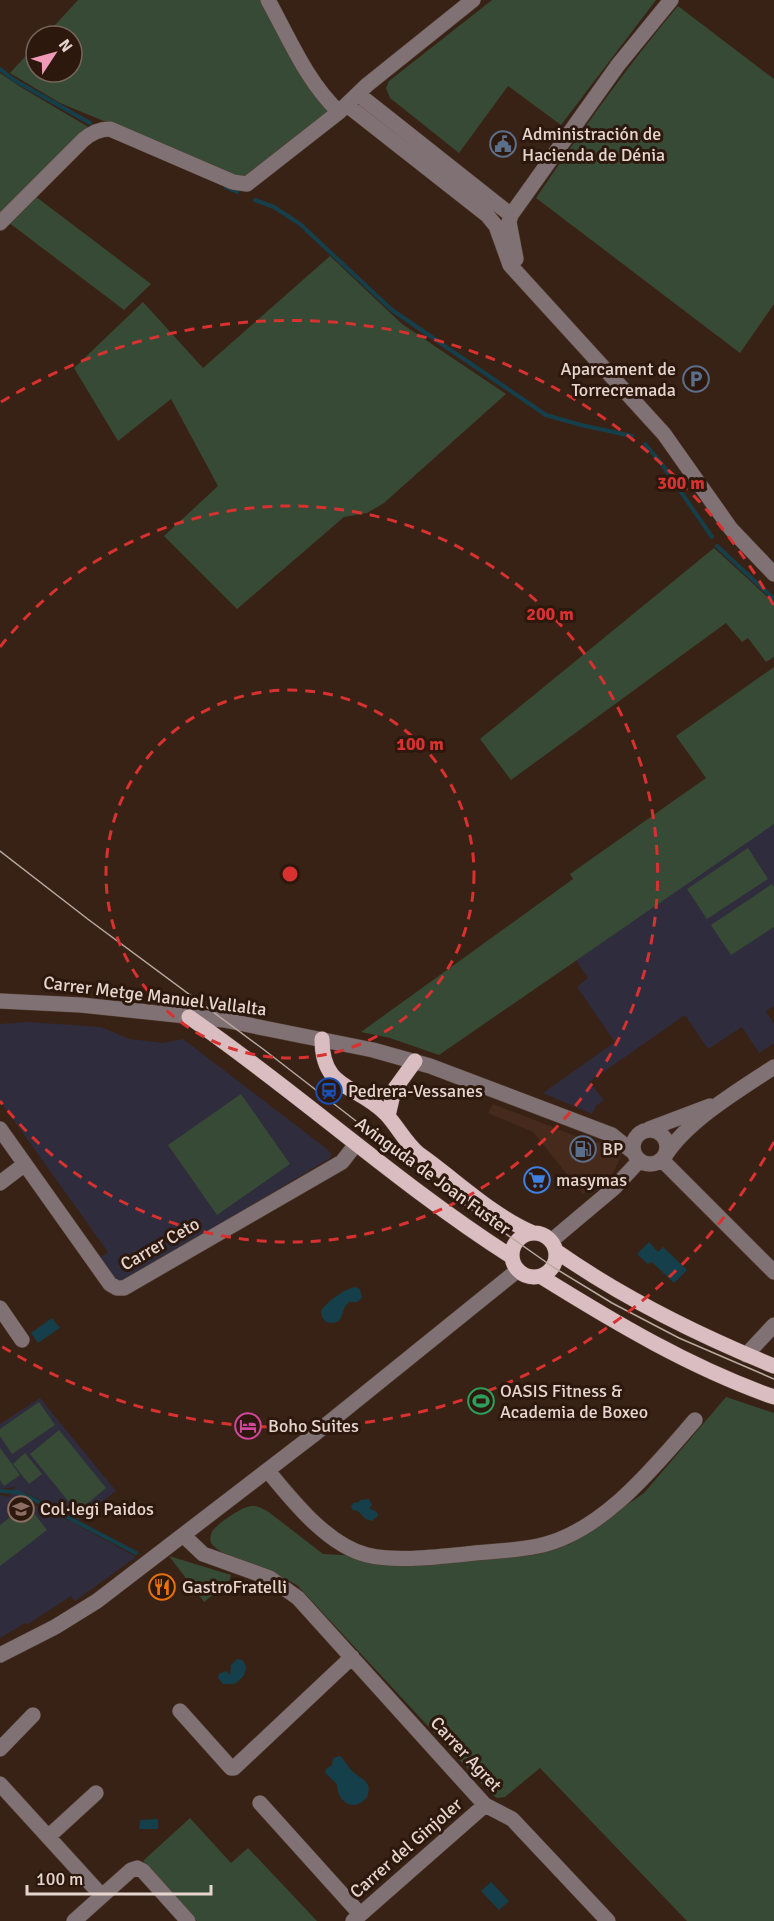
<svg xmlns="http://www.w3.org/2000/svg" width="774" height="1921" font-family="Signika,sans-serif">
<rect width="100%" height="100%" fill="#382216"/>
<path fill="#462a1c" d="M493 1104 578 1137 619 1148 622 1153 613 1173 583 1194 533 1132 488 1113Z"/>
<path fill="#2f2d3d" d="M774 823V1006L766 1011 774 1024V1043L759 1053 742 1027 708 1049 685 1015 589 1082 604 1100 596 1106 592 1114 543 1093 615 1042 577 987 588 978 576 960Z
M28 1022 101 1027 129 1039 163 1043 183 1039 327 1149 331 1154 330 1158 124 1281 116 1280 100 1258 108 1252 0 1101V1024Z
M40 1398 116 1491 79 1520 25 1492 18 1498 72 1522 136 1557 75 1601 71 1596 28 1624 25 1623 0 1638V1495L9 1497 15 1487 0 1489V1424Z"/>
<path fill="#374a35" d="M78 0H264L327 110 326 116 247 177 235 175 60 103 10 73 36 45V72H72V36H45Z
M492 0H656L561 125 508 86 459 153 390 98 386 88 389 81Z
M678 6 774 79V304L740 353 536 198C581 132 626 67 678 6Z
M0 73 19 86 90 128 0 219Z
M35 196 151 284 124 310 8 222Z
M330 256 402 324 506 394 384 503 367 513 344 517 237 609 164 536 218 486 171 399 118 441 74 368 143 302 203 368Z
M714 548 774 603V657L766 662 748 638 742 642 726 623 511 780 480 739Z
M774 667V824L439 1055 390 1038 361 1032 573 879 570 874 706 778 676 736Z
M748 848 768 879 707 919 687 889Z
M772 884 774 887V927L731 955 711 925Z
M241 1094 290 1164 217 1215 168 1145Z
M726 1397 774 1413V1921H687L540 1768 505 1797 497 1798 491 1794 297 1585C289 1581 280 1576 271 1572 255 1566 221 1557 211 1543 210 1538 210 1533 214 1529 220 1522 243 1506 252 1506 259 1506 265 1510 270 1513L323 1554 439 1560 535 1555 570 1544 644 1493Z
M39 1402 55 1425 12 1454 0 1436V1429Z
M59 1430 106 1488 77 1512 30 1454Z
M0 1448 20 1475 4 1486 0 1480Z
M25 1453 42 1474 29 1484 13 1464Z
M27 1504 47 1530 0 1566V1525Z
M169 1556 231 1575 229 1582 204 1602Z
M190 1818 231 1863 248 1848 317 1921H197L143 1861Z"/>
<path fill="#15404b" d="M649 1242 658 1252 663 1247 687 1270 674 1283 652 1262 648 1264 637 1254Z
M355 1287 360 1289 362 1298 357 1302H349C339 1310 346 1327 326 1322L322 1317 321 1311C327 1302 344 1289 355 1287Z
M52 1318 60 1328 38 1343 31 1333Z
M369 1499 372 1505 369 1508 377 1512 378 1516 372 1521 366 1519 358 1511 353 1510 351 1507 353 1503 359 1502 360 1500Z
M237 1659 242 1660C251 1669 243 1679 234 1684H223L218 1678 219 1674 226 1671 230 1675 231 1665Z
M340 1756C345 1760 347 1766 352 1771 362 1780 373 1781 367 1797 355 1813 337 1803 337 1784L325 1773 326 1769 332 1765 333 1758Z
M158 1819V1829H139L140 1820Z
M491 1882 509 1901 499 1910 481 1891Z"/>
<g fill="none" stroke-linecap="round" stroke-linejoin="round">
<path stroke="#15404b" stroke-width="4" d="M0 69 14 80 90 123
M226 187 237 192
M255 200 274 207 300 224 392 310 546 415 581 425 632 436
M645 444 661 463 712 537
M717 546 774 599
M0 1491 17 1492 31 1498 136 1553"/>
<g stroke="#543f33" stroke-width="16">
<path id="minor" d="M268 0C289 38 307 82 339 112
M358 94 511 215
M347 105 487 215 496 226 510 265 664 434 731 529 774 574
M511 215 618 65 671 0
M511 215 509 222 516 259
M0 223 83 140C91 133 99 129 110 129L233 182 247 184 339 112 367 85 473 0
M0 1001 81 1005 224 1020 373 1050 430 1066 612 1135 633 1152
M0 1129 110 1284 117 1288H124L342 1162 356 1144
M649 1129 710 1106
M633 1147a17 17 0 1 1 34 0a17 17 0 1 1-34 0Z
M665 1156C687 1121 739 1090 774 1067
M662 1160 774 1272
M0 1183 25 1164
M551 1241 614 1188 639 1161
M0 1308 22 1340
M746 1355 774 1325
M268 1471C292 1500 327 1545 367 1555 397 1562 435 1557 466 1554 490 1551 515 1551 538 1546 602 1533 655 1466 695 1420
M184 1536 203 1554 270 1578 298 1598 485 1805 512 1819 608 1921
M0 1655 55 1627 97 1601 316 1433 518 1270
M180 1711 231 1768H234L352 1657
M0 1749 33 1715
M0 1784 102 1896
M260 1803 360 1914
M48 1837 96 1793
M74 1921 131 1870 137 1868 143 1871 188 1921
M353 1921 485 1805"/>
</g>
<g stroke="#543f33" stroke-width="16">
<path id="major" d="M189 1017C299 1093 399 1185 512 1257
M322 1039C322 1091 357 1084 386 1114 398 1127 405 1142 419 1154 456 1180 491 1215 533 1233
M388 1116 394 1090 415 1061
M512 1255a22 22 0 1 1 44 0a22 22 0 1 1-44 0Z
M556 1251C623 1298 698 1335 774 1366
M540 1276C614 1322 691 1368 774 1397"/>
</g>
<use href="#minor" stroke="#807274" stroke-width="15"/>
<use href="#major" stroke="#dabdc0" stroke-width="15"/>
<path stroke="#b9a89f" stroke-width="1.5" d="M0 851 89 920 263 1049 462 1203 553 1267 612 1303 679 1338 774 1379"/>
</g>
<g fill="none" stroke="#d73130" stroke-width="3" stroke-dasharray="10 8">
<circle cx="290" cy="874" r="184"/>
<path d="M0 647A368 368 0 1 1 0 1101"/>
<path d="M774 1142A553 553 0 0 1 1 1346M1 402A553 553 0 0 1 774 606"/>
</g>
<defs>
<g id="civic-ring" transform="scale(1.35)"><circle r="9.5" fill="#2d180d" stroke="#5c6f8a" stroke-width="1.5"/><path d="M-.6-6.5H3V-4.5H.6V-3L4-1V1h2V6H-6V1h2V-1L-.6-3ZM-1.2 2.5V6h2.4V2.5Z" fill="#5c6f8a"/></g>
<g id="parking-ring" transform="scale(1.35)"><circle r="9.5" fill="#2d180d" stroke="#5c6f8a" stroke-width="1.5"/><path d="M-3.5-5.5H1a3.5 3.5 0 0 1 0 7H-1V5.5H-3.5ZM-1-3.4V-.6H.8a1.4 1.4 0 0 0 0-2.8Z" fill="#5c6f8a"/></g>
<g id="station-ring" transform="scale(1.35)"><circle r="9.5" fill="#2d180d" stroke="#1a4fb4" stroke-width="1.5"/><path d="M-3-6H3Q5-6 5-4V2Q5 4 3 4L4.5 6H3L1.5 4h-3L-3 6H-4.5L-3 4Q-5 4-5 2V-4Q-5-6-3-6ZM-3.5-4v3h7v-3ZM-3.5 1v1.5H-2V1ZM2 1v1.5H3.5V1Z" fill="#1a4fb4"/></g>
<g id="fuel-ring" transform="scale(1.35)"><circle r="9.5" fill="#2d180d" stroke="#5c6f8a" stroke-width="1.5"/><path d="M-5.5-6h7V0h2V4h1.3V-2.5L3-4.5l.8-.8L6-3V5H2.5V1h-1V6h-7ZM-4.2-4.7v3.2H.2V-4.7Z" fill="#5c6f8a"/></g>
<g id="supermarket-ring" transform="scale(1.35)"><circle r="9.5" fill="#2d180d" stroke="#3f7fe0" stroke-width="1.5"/><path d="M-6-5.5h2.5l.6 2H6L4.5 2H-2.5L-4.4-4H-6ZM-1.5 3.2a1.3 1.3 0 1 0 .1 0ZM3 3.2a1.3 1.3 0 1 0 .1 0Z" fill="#3f7fe0"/></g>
<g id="stadium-ring" transform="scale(1.35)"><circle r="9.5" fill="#2d180d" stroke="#2e9e5b" stroke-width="1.5"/><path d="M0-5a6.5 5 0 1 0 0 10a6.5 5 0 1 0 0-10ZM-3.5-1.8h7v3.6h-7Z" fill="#2e9e5b"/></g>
<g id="hotel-ring" transform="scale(1.35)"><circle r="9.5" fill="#2d180d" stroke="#d1479c" stroke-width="1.5"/><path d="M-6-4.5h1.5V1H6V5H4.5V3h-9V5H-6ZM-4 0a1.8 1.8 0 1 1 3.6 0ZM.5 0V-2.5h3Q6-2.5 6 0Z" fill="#d1479c"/></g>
<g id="school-ring" transform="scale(1.35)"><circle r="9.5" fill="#2d180d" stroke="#8d6e63" stroke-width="1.5"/><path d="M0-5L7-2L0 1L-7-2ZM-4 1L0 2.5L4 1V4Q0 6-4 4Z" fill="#8d6e63"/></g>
<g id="restaurant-ring" transform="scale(1.35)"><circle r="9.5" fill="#2d180d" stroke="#e8710a" stroke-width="1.5"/><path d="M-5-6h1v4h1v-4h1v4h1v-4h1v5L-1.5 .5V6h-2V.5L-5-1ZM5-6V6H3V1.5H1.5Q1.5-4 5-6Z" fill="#e8710a"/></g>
</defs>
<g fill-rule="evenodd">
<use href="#civic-ring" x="503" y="144"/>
<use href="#parking-ring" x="696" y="379"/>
<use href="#station-ring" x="329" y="1091"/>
<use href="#fuel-ring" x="583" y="1149"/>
<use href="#supermarket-ring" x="537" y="1180"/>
<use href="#stadium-ring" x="481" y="1401"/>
<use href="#hotel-ring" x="248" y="1426"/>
<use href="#school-ring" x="21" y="1509"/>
<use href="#restaurant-ring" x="162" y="1587"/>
</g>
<g text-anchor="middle" stroke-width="6" stroke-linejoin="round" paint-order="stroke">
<g font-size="18" fill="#e5d5ce" stroke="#2d180d" text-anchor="start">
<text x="522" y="140">Administración de<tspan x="522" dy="21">Hacienda de Dénia</tspan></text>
<text x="676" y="375" text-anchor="end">Aparcament de<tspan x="676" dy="21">Torrecremada</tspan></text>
<text x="348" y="1097">Pedrera-Vessanes</text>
<text x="602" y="1155">BP</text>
<text x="556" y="1186">masymas</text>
<text x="500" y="1397">OASIS Fitness &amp;<tspan x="500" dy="21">Academia de Boxeo</tspan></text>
<text x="268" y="1432">Boho Suites</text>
<text x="40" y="1515">Col·legi Paidos</text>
<text x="182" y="1593">GastroFratelli</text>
</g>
<g font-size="18" fill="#e5d5ce" stroke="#2d180d">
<text transform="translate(155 996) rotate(7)" y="6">Carrer Metge Manuel Vallalta</text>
<text transform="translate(433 1176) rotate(36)" y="6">Avinguda de Joan Fuster</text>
<text transform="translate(160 1244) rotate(-30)" y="6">Carrer Ceto</text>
<text transform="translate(466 1754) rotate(47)" y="6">Carrer Agret</text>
<text transform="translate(406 1848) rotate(-41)" y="6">Carrer del Ginjoler</text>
</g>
</g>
<circle cx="290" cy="874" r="9" fill="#d73130" stroke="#2d180d" stroke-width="3"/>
<g font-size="18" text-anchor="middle" font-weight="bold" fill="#d73130" stroke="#2d180d" stroke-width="6" stroke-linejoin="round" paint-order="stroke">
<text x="681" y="489">300 m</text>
<text x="550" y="620">200 m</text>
<text x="420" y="750">100 m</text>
</g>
<g transform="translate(54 54) rotate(54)"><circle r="28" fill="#2d180d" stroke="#77645a" stroke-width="1.5"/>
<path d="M0-4.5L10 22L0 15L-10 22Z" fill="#f09ab7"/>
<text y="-9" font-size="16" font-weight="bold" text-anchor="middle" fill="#e5d5ce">N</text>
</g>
<path d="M27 1885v9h184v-9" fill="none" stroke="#e5d5ce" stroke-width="3"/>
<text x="36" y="1885" font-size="18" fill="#e5d5ce" stroke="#2d180d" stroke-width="4.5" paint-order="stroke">100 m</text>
</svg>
